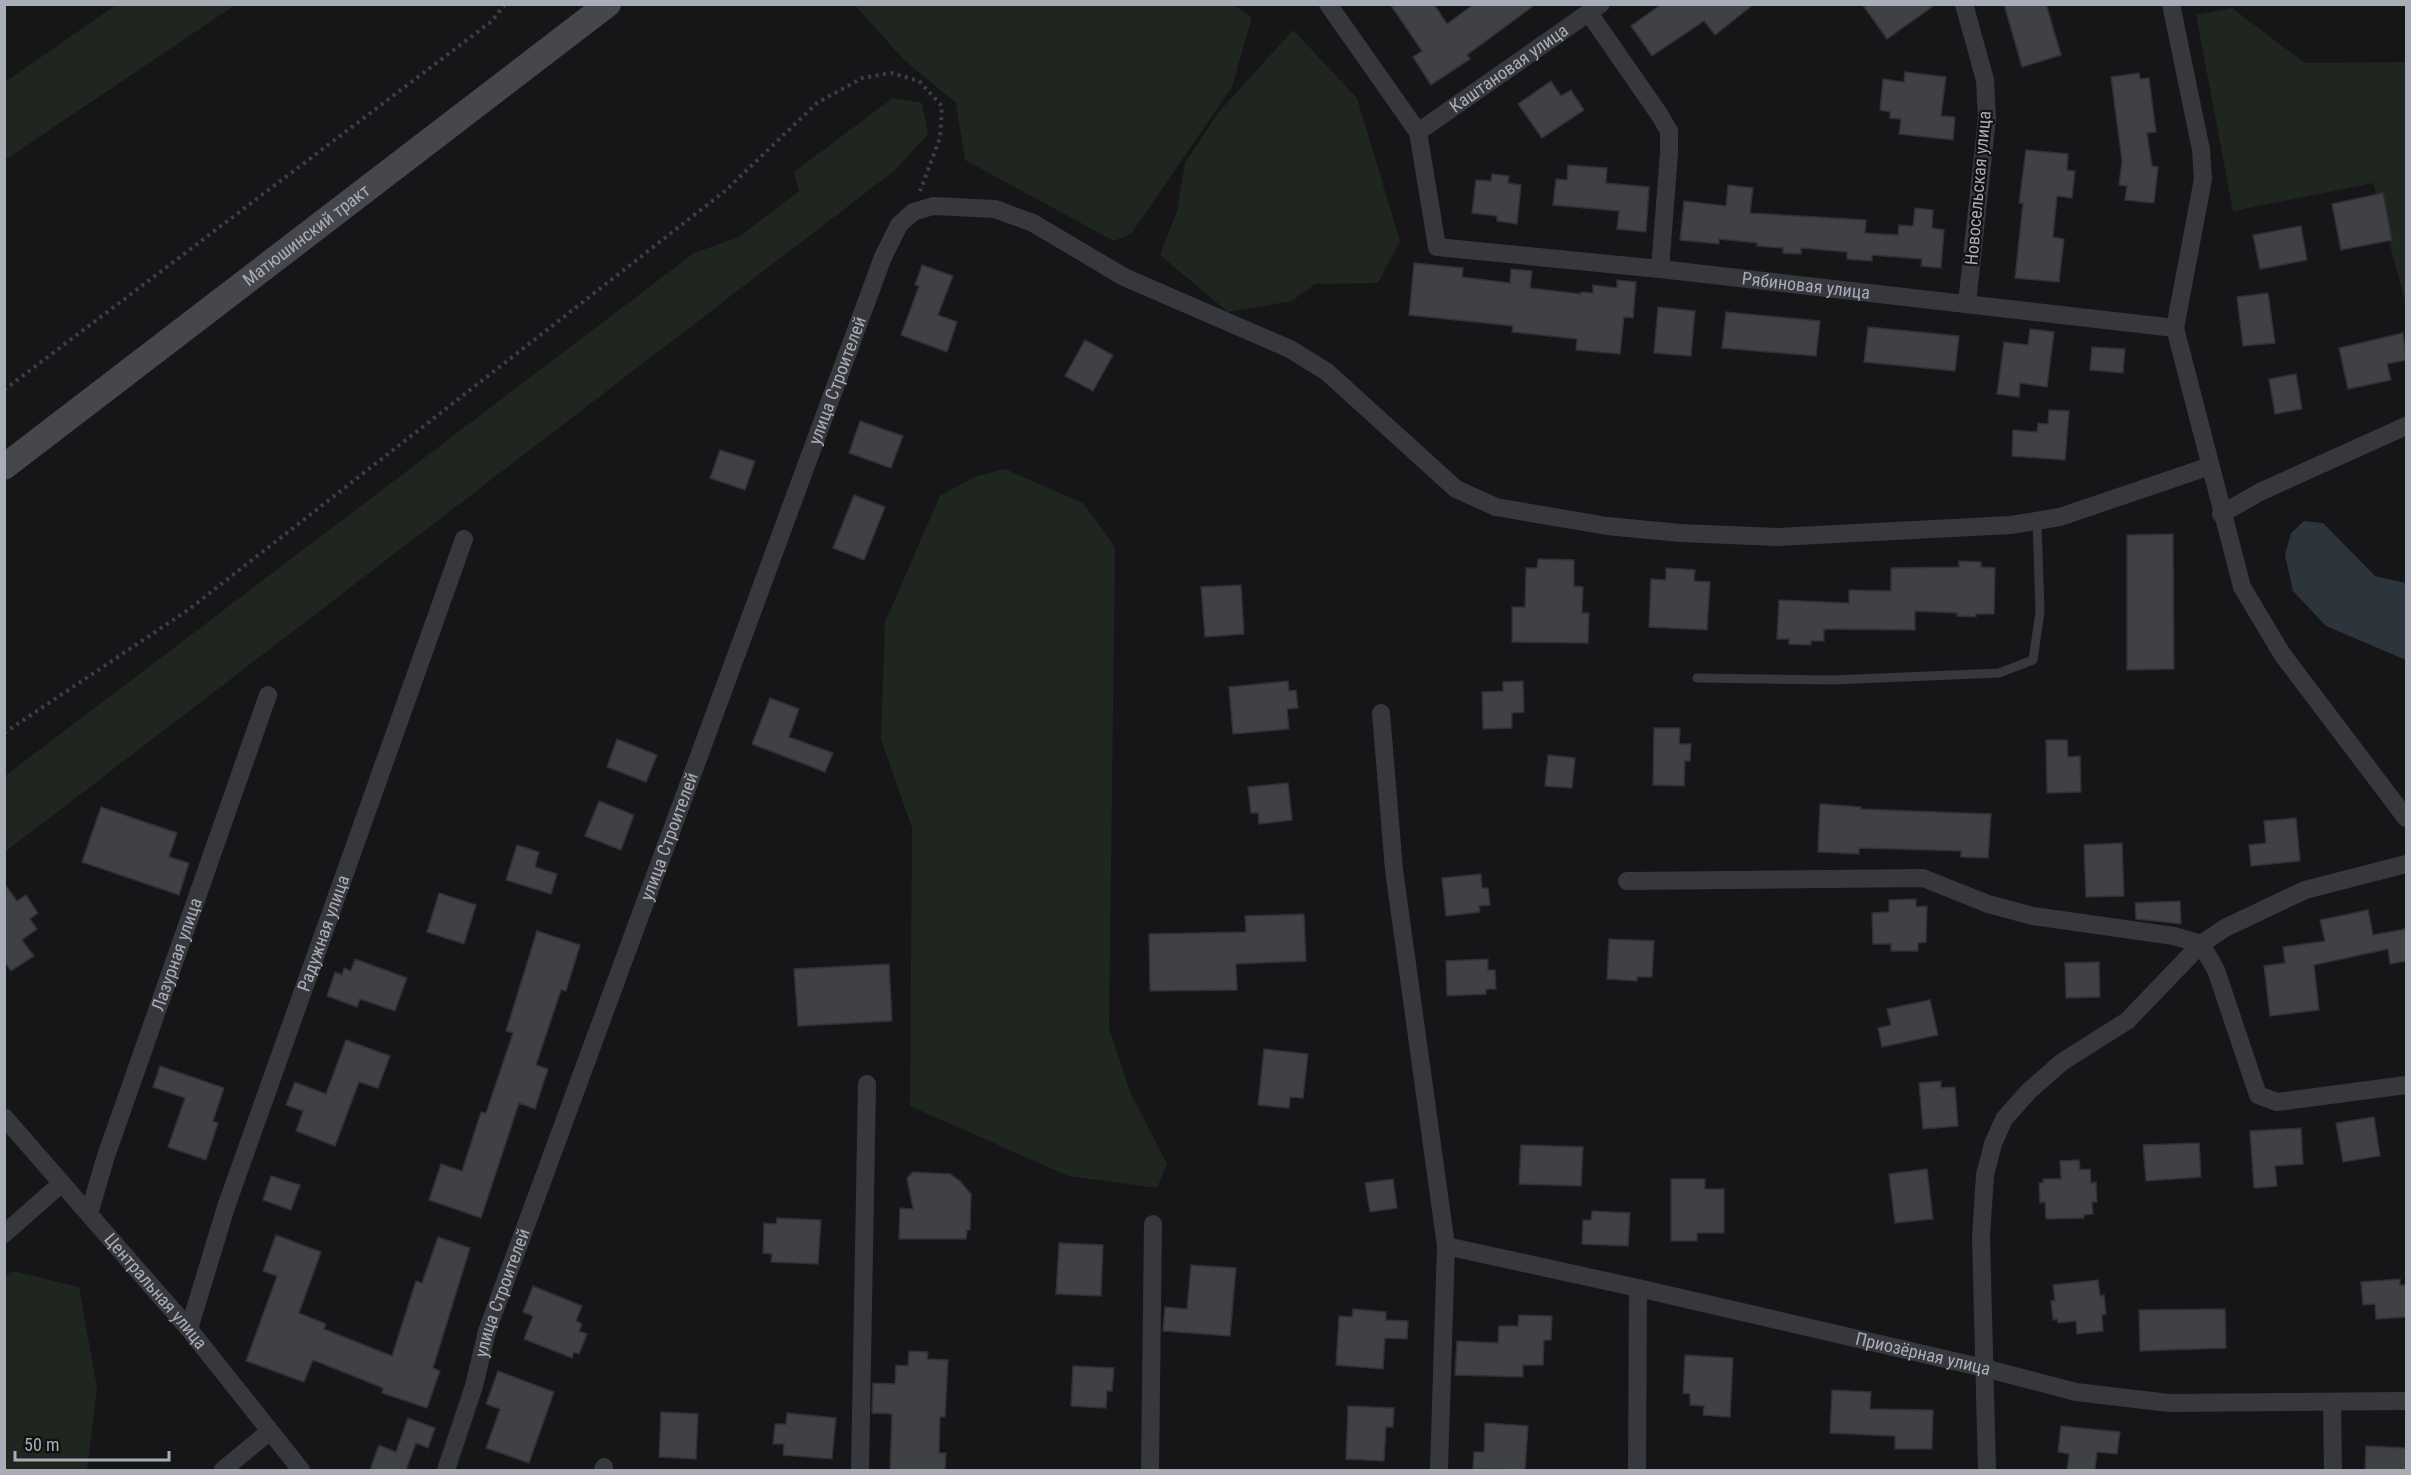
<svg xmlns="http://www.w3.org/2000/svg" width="2411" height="1475" font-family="'Roboto Condensed',sans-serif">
<rect width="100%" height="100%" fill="#161618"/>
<path fill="#1e261f" d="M116 5H235L5 160V82Z
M1234 5 1252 17 1232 87 1131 234 1114 241 965 160 956 103 904 60 855 5Z
M2232 8 2305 63 2406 62V304L2373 183 2233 211 2196 15Z
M1293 30 1357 98 1400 241 1378 283 1315 284 1292 301 1228 312 1160 255 1177 211 1185 163 1218 113Z
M893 98 922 103 928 134 894 171 5 852V776L694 253 739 237 799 191 794 172Z
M1005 469 1083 503 1115 547 1109 1028 1130 1092 1167 1164 1157 1188 1068 1176 910 1106 912 828 881 739 885 622 940 496 974 477Z
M12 1271 79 1287 97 1388 87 1470H5L4 1277Z"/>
<path fill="#2c353c" d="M2304 521 2323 523 2375 576 2406 583V660L2326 626 2293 591 2285 555 2291 533Z"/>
<path fill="#404145" stroke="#303034" stroke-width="1.5" d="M1390 4H1434L1447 24 1474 4H1536L1467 55 1470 59 1431 85 1413 57 1422 51Z
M1662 4H1754L1715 35 1704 21 1652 56 1631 26Z
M1862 4H1936L1887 39Z
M2004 4H2046L2061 55 2022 67Z
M1905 72 1946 77 1941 116 1955 117 1953 140 1899 134 1901 119 1890 118V112L1880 110 1883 79 1904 82Z
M2139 73 2140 79 2149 78 2156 132 2147 133 2152 166 2158 167 2154 203 2125 200 2127 186 2119 185 2122 161 2111 77Z
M1551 81 1561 96 1571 90 1584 110 1542 138 1518 104Z
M2026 150 2068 154 2067 170 2075 171 2072 198 2057 196 2053 237 2064 239 2059 282 2015 278 2023 203H2019Z
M1568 165 1607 168 1606 183 1649 187 1646 232 1617 229 1619 211 1553 205 1556 179 1567 180Z
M1492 174 1509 176 1508 183 1521 185 1517 224 1497 221V216L1472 213 1476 180 1491 181Z
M1728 185 1753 188 1750 213 1866 220 1865 233 1898 235 1899 225 1913 226 1915 208 1933 210 1932 228 1944 230 1941 268 1921 266 1922 259 1872 255V261L1847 259V252L1801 248V254L1783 253V248L1757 246V243L1719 239V244L1680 240 1684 201 1726 206Z
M2383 193 2392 240 2341 250 2332 204Z
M2301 226 2307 260 2260 269 2253 235Z
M1414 263 1463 268 1462 277 1510 283 1511 269 1532 271 1530 288 1581 294V292L1593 293V285L1617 288V280L1636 282 1633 318 1624 317 1620 354 1576 350 1577 339 1512 332 1513 326 1409 315Z
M922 265 953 276 938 315 957 322 947 352 901 335 919 286 915 285Z
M2268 293 2275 343 2243 346 2237 297Z
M1658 307 1695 311 1691 356 1654 353Z
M1726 312 1820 321 1816 356 1722 348Z
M1868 327 1959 336 1955 371 1864 362Z
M2030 329 2054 332 2047 387 2020 383 2019 397 1997 394 2004 342 2028 345Z
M2403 333 2406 360 2387 364 2391 380 2348 389 2339 348Z
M1085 340 1113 355 1093 391 1065 376Z
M2092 347 2125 349 2123 373 2090 370Z
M2296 374 2302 409 2275 414 2269 379Z
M2049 410 2069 411 2065 460 2012 456 2013 430 2037 432 2038 423 2048 424Z
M860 421 903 436 891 468 849 453Z
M720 450 755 461 745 490 710 478Z
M854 495 885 507 864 560 833 548Z
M2173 534 2174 669 2127 670V535Z
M1538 559 1574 560V586L1583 587 1582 613H1589L1588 643 1512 642V607H1525L1526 568H1537Z
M1959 561 1981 562V567L1995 568 1994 614H1976V617L1957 616V613L1915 611V630L1824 629V641H1811V645L1789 644V639H1777L1779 600 1849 603V590L1891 591V568L1959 567Z
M1666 568 1695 570 1694 581 1710 582 1707 630 1649 627 1651 579 1666 580Z
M1241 585 1244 634 1205 637 1201 587Z
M1288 681 1289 691 1296 690 1298 708 1287 709 1289 729 1233 734 1229 687Z
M1523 681 1524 712 1512 713V728L1483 729 1482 692 1503 691V682Z
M770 698 799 709 789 737 833 753 825 772 752 744Z
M1654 728H1680L1679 744H1691L1690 761H1685L1684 786 1653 785Z
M617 739 657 755 646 782 607 767Z
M2046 740H2067L2068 757 2080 756 2081 792 2047 793Z
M1548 755 1575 758 1572 788 1545 786Z
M1288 783 1292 820 1259 824 1258 813H1251L1248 787Z
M599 801 634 815 621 850 585 836Z
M1820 804 1861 807V809L1991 814 1988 858 1961 857V851L1930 850 1859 848V854L1818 852Z
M101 807 177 833 169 857 189 863 179 895 82 862Z
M2296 818 2300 861 2251 866 2249 845 2266 843 2264 821Z
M2122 843 2124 896 2086 897 2084 845Z
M517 845 539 852 535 867 557 874 551 894 506 880Z
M1481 874 1482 888H1488L1490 905 1479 906 1480 912 1446 916 1442 878Z
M4 883 17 901 26 895 38 913 30 919 37 929 22 940 34 956 11 971 4 961Z
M439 893 476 905 464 944 427 932Z
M1916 899V907L1927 906 1926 942 1918 943V951H1891V944H1873L1872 913 1889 912V900Z
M2180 901 2181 924 2136 919 2135 903Z
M2368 910 2373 935 2406 929V961L2390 964 2388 949 2314 965 2319 1010 2270 1016 2264 966 2285 963 2283 947 2325 941 2320 920Z
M1304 914 1306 961 1236 964 1237 990 1150 991 1149 934 1246 932 1245 916Z
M537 931 580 945 566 991 561 990 536 1065 548 1069 535 1109 519 1103 481 1218 429 1200 441 1164 462 1171 481 1112 486 1113 513 1033 506 1031Z
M1609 939 1654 941 1652 977H1637V981L1607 979Z
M355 959 407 978 395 1011 360 999 357 1007 327 996 335 972 342 975 344 968 351 971Z
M1488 959V970H1495L1496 989H1486V994L1447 996 1446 961Z
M2099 962 2100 997 2066 998 2065 963Z
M889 964 892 1021 798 1026 794 969Z
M1930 1000 1938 1035 1882 1047 1878 1028 1891 1025 1887 1009Z
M346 1040 390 1056 378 1088 359 1082 335 1146 296 1131 303 1111 286 1105 295 1082 326 1094Z
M1264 1049 1308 1054 1303 1098 1290 1097 1289 1108 1258 1105Z
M160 1066 224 1088 213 1121 218 1123 206 1160 168 1147 185 1098 153 1087Z
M1941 1081V1088L1955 1087 1958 1126 1923 1129 1919 1083Z
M2374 1117 2380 1156 2343 1162 2336 1123Z
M2301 1128 2303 1164 2275 1166 2277 1186 2254 1188 2250 1131Z
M2199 1143 2201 1177 2146 1181 2143 1145Z
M1521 1145 1583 1147 1581 1186 1519 1184Z
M2079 1160 2080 1170 2090 1169 2091 1183 2096 1182 2097 1202H2092L2093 1214 2084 1215V1218L2046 1219 2045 1202 2040 1203 2039 1183H2043V1179H2061L2060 1161Z
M1927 1169 1933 1219 1895 1223 1889 1174Z
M913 1172 950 1174 960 1181 971 1194 970 1230H967L966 1239H899L900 1208 913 1209 907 1178Z
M271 1176 300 1185 291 1210 263 1200Z
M1393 1179 1397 1208 1370 1212 1365 1183Z
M1671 1179H1705V1189H1724V1233H1697V1241H1671Z
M1592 1211 1630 1213 1628 1246 1582 1244 1583 1220H1591Z
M777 1218 821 1220 818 1264 771 1262 772 1254 763 1253 764 1223 776 1224Z
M276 1235 321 1252 299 1313 326 1324 324 1329 392 1356 416 1281 422 1283 438 1237 470 1248 433 1368 440 1371 427 1408 382 1393 383 1388 313 1360 304 1382 246 1361 277 1276 263 1271Z
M1059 1243 1103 1245 1101 1296 1056 1294Z
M1191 1265 1236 1268 1230 1336 1163 1331 1165 1307 1187 1309Z
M2400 1279V1285H2406V1317L2376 1319 2375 1304 2363 1305 2361 1282Z
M2098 1280 2100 1296 2104 1295 2106 1314 2102 1315 2103 1331 2077 1334 2076 1321 2058 1323 2057 1319 2053 1320 2051 1301H2055L2053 1285Z
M533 1286 582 1306 576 1321 582 1324 579 1331 587 1334 579 1354 574 1352 572 1358 524 1339 533 1316 523 1312Z
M1353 1309 1386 1312V1320L1408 1321 1407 1339 1385 1338 1383 1369 1336 1365 1339 1316 1352 1317Z
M2225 1309 2226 1348 2140 1351 2139 1310Z
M1519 1315 1552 1316 1551 1340H1544L1543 1365H1523V1377L1455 1375 1457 1341 1498 1343 1499 1326H1518Z
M909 1351 928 1352 927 1359 948 1360 945 1417H940L939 1453H946L945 1470H890L892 1414 872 1413 873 1383 895 1384 896 1365 908 1366Z
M1685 1355 1733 1358 1730 1417 1703 1415 1704 1406 1690 1405V1394L1683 1393Z
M1073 1366 1114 1368 1112 1391H1107L1106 1408 1071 1406Z
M498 1371 554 1392 529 1463 486 1448 500 1409 486 1404Z
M1832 1390 1871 1392 1870 1409 1933 1410 1932 1449H1895V1436L1830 1433Z
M1348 1406 1394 1408 1393 1427H1386L1384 1461 1346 1459Z
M661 1412 698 1414 696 1459 659 1457Z
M787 1413 836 1418 832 1459 783 1455 784 1444H773L775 1424H786Z
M408 1418 435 1428 428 1448 416 1443 406 1470H370L379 1445 396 1452Z
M1485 1423 1528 1426 1525 1470 1473 1469 1474 1452H1484Z
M2061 1426 2120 1432 2117 1454 2097 1452 2095 1470H2067L2069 1454 2058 1452Z
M2366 1446 2406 1448V1470H2365Z"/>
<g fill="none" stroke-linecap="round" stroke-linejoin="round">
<path stroke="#3d3f44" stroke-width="4" stroke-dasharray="3 4.5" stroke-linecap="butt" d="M4 390 492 21 505 4
M4 733 188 610 725 191 817 103 862 78 891 73 919 81 942 106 940 138 920 191"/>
<path stroke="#37383d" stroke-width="9" d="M1697 678 1833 680 1999 673 2033 660 2040 612 2037 521"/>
<g stroke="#37383d" stroke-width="18">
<path id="s1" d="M1328 4 1418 132 1437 247 1660 269 2175 328"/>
<path d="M1964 4 1985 80 1987 118 1967 303"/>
<path d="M2171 4 2201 150 2203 179 2175 328 2242 587 2282 654 2406 818"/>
<path d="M1589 13 1659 114 1669 131V153L1660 269"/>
<path id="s2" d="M1418 132 1601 4"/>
<path d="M2221 514 2260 492 2406 426"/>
<path d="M1381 713 1394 870 1446 1246 1439 1470"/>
<path d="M1627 881 1923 878 1988 904 2033 916 2174 936 2201 944 2216 970 2258 1095 2277 1102 2406 1085"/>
<path id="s3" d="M4 1117 189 1329 301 1470"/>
<path id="s4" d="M89 1214 106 1156 268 695"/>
<path d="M4 1234 62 1183"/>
<path id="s5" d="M1446 1246 1638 1288 1984 1368 2076 1392 2169 1403 2406 1401"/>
<path id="s6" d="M189 1329 226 1207 464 539"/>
<path d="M2332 1402 2333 1470"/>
<path d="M223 1470 270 1431"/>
<path id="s7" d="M446 1470 474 1386 487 1331 883 257 899 225 913 212 933 206 995 209 1033 223 1124 277 1290 349 1327 372 1456 489 1496 507 1607 526 1680 533 1777 537 2011 525 2060 517 2210 466"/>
<path d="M603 1470 604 1467"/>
<path d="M860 1470 867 1084"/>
<path d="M1150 1470 1153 1224"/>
<path d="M1637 1470 1638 1288"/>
<path d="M1987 1470 1981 1237 1985 1175 1993 1144 2004 1119 2029 1091 2062 1062 2127 1021 2201 944 2225 928 2305 890 2406 864"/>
</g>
<path stroke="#45474d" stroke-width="26" id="s8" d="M4 467 608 4"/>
</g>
<g text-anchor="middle" stroke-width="4.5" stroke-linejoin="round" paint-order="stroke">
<g font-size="18" fill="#a8adb8" stroke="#111113">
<text dy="6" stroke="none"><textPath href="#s2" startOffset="111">Каштановая улица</textPath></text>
<text transform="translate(1978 188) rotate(-85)" y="6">Новосельская улица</text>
<text dy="6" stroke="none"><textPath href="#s8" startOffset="381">Матюшинский тракт</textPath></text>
<text dy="6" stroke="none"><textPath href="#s1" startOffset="644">Рябиновая улица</textPath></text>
<text dy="6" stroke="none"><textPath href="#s7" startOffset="1158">улица Строителей</textPath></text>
<text dy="6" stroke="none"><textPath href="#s7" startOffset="672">улица Строителей</textPath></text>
<text dy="6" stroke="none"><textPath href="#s6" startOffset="418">Радужная улица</textPath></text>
<text dy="6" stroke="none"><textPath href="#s4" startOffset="274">Лазурная улица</textPath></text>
<text dy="6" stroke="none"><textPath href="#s3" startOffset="231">Центральная улица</textPath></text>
<text dy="6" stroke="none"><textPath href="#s7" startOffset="186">улица Строителей</textPath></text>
<text dy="6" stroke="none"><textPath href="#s5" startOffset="489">Приозёрная улица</textPath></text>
</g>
</g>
<rect width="2411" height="1475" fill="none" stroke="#a8adb8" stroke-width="12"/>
<path d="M15 1451v9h154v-9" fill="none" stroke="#a8adb8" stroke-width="3"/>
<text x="24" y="1451" font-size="18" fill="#a8adb8" stroke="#111113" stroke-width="4.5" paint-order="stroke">50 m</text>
</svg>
